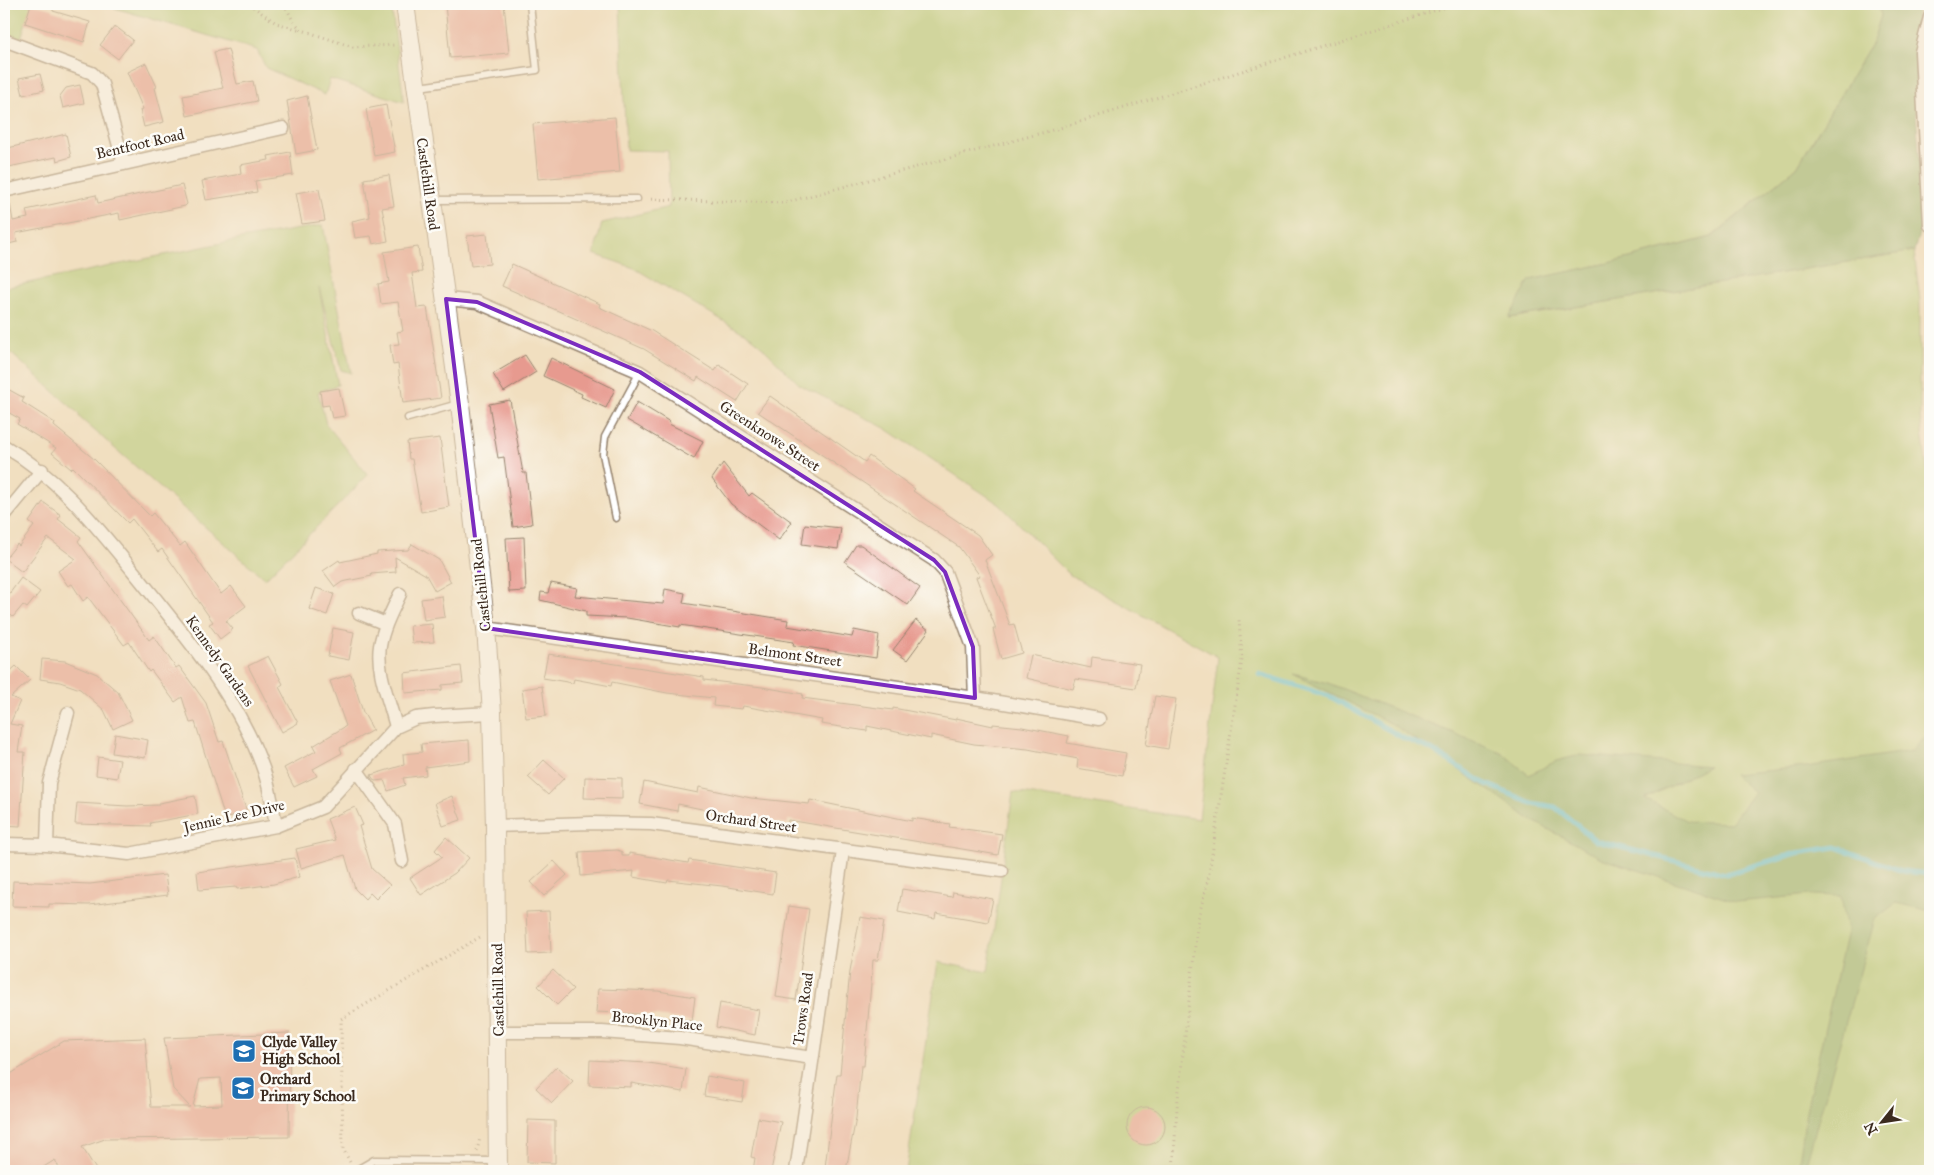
<svg xmlns="http://www.w3.org/2000/svg" width="1934" height="1175" font-family="'IM FELL Great Primer',serif">
<rect width="100%" height="100%" fill="#fdfcf7"/>
<filter id="ink" filterUnits="userSpaceOnUse"><feTurbulence type="fractalNoise" baseFrequency=".02" numOctaves="2"/><feDisplacementMap in="SourceGraphic" scale="10" xChannelSelector="R" yChannelSelector="G"/><feConvolveMatrix kernelMatrix="1 2 1 2 8 2 1 2 1" color-interpolation-filters="sRGB"/></filter>
<filter id="wash" filterUnits="userSpaceOnUse"><feTurbulence type="fractalNoise" baseFrequency=".0096" numOctaves="4" result="noise"/><feDisplacementMap in="SourceGraphic" scale="20" xChannelSelector="R" yChannelSelector="G"/><feGaussianBlur stdDeviation="1.12" result="paint"/><feColorMatrix in="noise" values="0 0 0 0 0 0 0 0 0 0 0 0 0 0 0 0 0 1.4 0 .05"/><feComposite in="paint" operator="in"/></filter>
<g filter="url(#wash)">
<rect width="100%" height="100%" fill="#f1dfc0"/>
<path fill="#accb73" stroke="#747a48" d="M4 4H32L21 38 4 33Z
M101 4H365L392 11 404 102 330 79 325 95 266 68 257 50Z
M620 4H1879L1881 16 1873 41 1797 167 1711 237 1618 261 1531 280 1510 318 1914 251 1920 301V416L1930 492V1171H906L938 962 988 972 1013 792 1199 819 1218 657 1070 575 999 504 885 428 800 385 754 339 634 268 594 254 602 223 669 207 668 151 626 150Z
M323 225 351 373 341 370 319 288 338 385 318 392 326 424 368 475 265 579 80 418 78 413 4 347V288L246 238Z"/>
<path fill="#89af65" stroke="#626c42" d="M1879 4H1917L1915 99 1924 217 1914 251 1509 318 1530 280 1618 261 1712 237 1797 167 1873 41 1881 16Z
M1293 674 1328 683 1501 752 1529 775 1556 761 1580 755 1709 766 1645 799 1687 821 1731 823 1754 792 1733 774 1806 767 1912 751 1930 732V911L1896 903 1875 919 1804 1171H1798L1806 1111 1847 931 1841 896 1810 895 1736 902 1601 858 1533 821 1394 725Z"/>
<g fill="none" stroke-linecap="round" stroke-linejoin="round">
<path stroke="#5dc4da" stroke-width="5" d="M1259 674 1329 696 1405 739 1430 749 1484 783 1531 803 1555 807 1596 841 1726 874 1797 853 1836 847 1902 871 1930 874"/>
</g>
<g id="blocks">
<path fill="#e79a8f" fill-rule="evenodd" d="M31 4 53 9V11L90 22 84 42 25 23Z
M445 4H504L509 53 450 58Z
M115 26 133 40 118 59 100 45Z
M228 49 237 84 253 81 257 101 187 116 183 96 223 88 214 52Z
M146 63 157 87 155 88 164 122 144 127 140 110 143 109 127 72Z
M40 74 44 90 23 95 19 78Z
M80 85 84 103 63 108 60 96 66 88Z
M307 96 317 150 296 154 287 101Z
M386 105 395 152 374 156 366 109Z
M615 117 620 172 538 179 533 124Z
M66 134 71 157 57 161 56 157 4 168V149Z
M290 152 293 175 255 181 257 192 206 200 202 181 241 174 240 165 269 160 268 156Z
M389 175 394 206 382 208 388 241 373 244 371 236 355 238 352 221 370 217 364 179Z
M182 185 187 204 185 206 120 220 119 213 16 233 17 242 4 245V205L10 204 13 221 28 218 26 210 96 195 98 203Z
M319 189 325 221 302 224 296 193Z
M487 234 490 264 471 266 467 236Z
M418 247 422 272 412 273 417 308 427 307 441 398 403 403 398 364 393 365 390 345 399 344 397 332 403 331 398 302 381 304 378 284 389 282 384 252Z
M512 264 600 304 599 307 652 331 715 371 719 365 748 384 737 402 698 377 696 381 644 349 502 286Z
M525 355 536 372 504 392 493 374Z
M551 358 615 389 606 408 581 397 582 394 543 376Z
M4 387 24 398 22 402 55 423 54 426 94 459 150 516 153 513 180 546 185 542 221 594 231 586 246 606 226 621 233 629 220 639 209 624 213 622 162 549 158 552 132 519 128 523 73 467 71 469 52 453 56 448 17 424 20 419 4 410Z
M339 388 345 416 332 418 329 405 322 406 320 391Z
M770 396 865 462 869 456 915 489 913 491 978 535 992 555 985 560 1010 625 1014 624 1022 653 1001 659 993 629H996L976 577 980 576 959 547 758 412Z
M510 400 523 473H526L532 524 513 527 504 457 498 458 489 404Z
M637 402 670 422 669 424 703 441 694 459 627 420Z
M440 438 449 507 421 512 412 459H409L407 442Z
M723 463 749 496 752 493 792 522 779 540 731 504 712 479Z
M43 502 61 515 58 519 81 537 78 541 149 640 154 636 176 668 179 666 206 703 219 742 223 741 247 812 225 818 195 722 190 723 182 697 175 702 151 670 149 672 129 642 124 645 88 597 83 601 72 584 68 586 58 571 76 559 48 538 22 572 5 559 17 544 19 546 34 526 29 522Z
M805 524 841 528 838 549 802 544Z
M524 537 526 591 509 592 506 538Z
M412 544 439 560 451 582 435 591 426 575 395 557 396 572 371 574 372 576 342 582 335 587 323 571 339 560 340 562 377 554V552L408 550Z
M856 545H861L920 588 908 605 845 562Z
M21 578 40 592 27 608 23 605 13 617 4 610V601Z
M551 583 577 588 575 596 663 604 665 589 685 593 683 603 788 620 787 626 852 637 854 630 879 635 876 658 793 645 794 642 680 625V627L627 618 586 616V611L540 600 541 592 548 593Z
M316 588 334 594 327 615 309 609Z
M442 596 445 617 424 620 421 599Z
M916 620 929 630 907 660 893 650Z
M432 624 434 642 412 643 410 626Z
M333 628 354 632 349 660 328 656Z
M548 654 704 677V680L762 687 803 694 802 698 893 710V708L956 720V718L993 726V724L1022 727 1069 736 1067 743 1126 753 1122 776 1077 768 1078 759 1028 749 974 744 931 735V739L867 726V731L821 724 822 720 743 706 742 709 713 706 714 698 667 693 612 682 611 686 574 679 573 683 543 678Z
M1031 655 1091 668 1092 657 1140 664 1136 688 1076 679 1073 689 1026 678Z
M268 656 283 684 279 687 298 723 282 732 248 666Z
M42 659 65 661 97 674 118 692 132 720 113 729 104 710 80 689 60 682 40 679Z
M16 666 30 680 11 697 20 701 10 724 22 726 18 752H25L20 826 4 825V677Z
M461 666 463 683 442 685V690L405 693 404 673Z
M351 674 363 712 373 730 340 748 342 753 313 769 317 776 294 787 284 768 316 751 313 746 346 726 330 681Z
M542 686 546 716 526 718 522 689Z
M1155 696 1176 699 1168 749 1146 745Z
M115 734 148 740 145 758 112 753Z
M469 740 470 761 425 767 426 775 403 778 405 785 388 791 384 780 375 781 372 777 371 775 404 765 403 754 422 752 421 744Z
M98 757 120 760 117 778 96 775Z
M544 760 564 778 548 795 528 777Z
M585 777 622 778V799L584 798Z
M644 782 698 793 699 787 751 798 809 804 810 800 912 821V818L950 824 949 827 1002 834 998 855 788 820V824L749 819 678 804 677 811 640 804Z
M195 796 198 814 150 823 151 826 75 824 77 803 127 806 159 805V803Z
M452 796 461 820 443 826 435 803Z
M355 807 363 825 359 826 372 869 390 885 376 899 370 893 365 899 355 889 345 855 301 868 296 849 335 840 327 819Z
M446 837 469 858 455 873 421 895 410 878 442 857 435 850Z
M617 850 622 852V856H629V853L688 863 689 860 776 873 773 894 722 886 668 880 667 883 633 877 634 871 581 876 579 852Z
M295 858 299 877 274 884 237 889 236 887 199 890 197 872Z
M554 861 567 875 544 896 531 882Z
M165 875 168 895 89 905 49 904V907L12 906 13 881 90 884Z
M902 889 952 897 953 892 993 899 988 922 936 913 935 919 898 912Z
M789 906 809 909 796 1000 776 997Z
M549 911 551 953 528 954 526 912Z
M860 917 884 921 878 960H873L864 1066H861L856 1118 846 1170 825 1167 837 1074H840L850 971Z
M553 970 573 989 557 1005 538 986Z
M598 989 658 991 695 997 692 1021 642 1014 596 1012Z
M720 1003 759 1010 755 1035 716 1027Z
M290 1033 289 1137 105 1139 82 1147 97 1171H61L55 1160 37 1171H4V1078L64 1041 145 1038 151 1107H190L173 1089 164 1038ZM221 1078 222 1105 193 1106 200 1079Z
M590 1060 648 1063 686 1069 683 1092 631 1083V1087L589 1085Z
M557 1066 573 1081 552 1103 536 1088Z
M707 1076 745 1083 742 1102 704 1096Z
M1127 1126a19 19 0 1 1 38 0a19 19 0 1 1-38 0Z
M758 1118 781 1122 771 1171H753L755 1158 751 1157Z
M528 1120 555 1121V1163L527 1162Z"/>
</g>
</g>
<g filter="url(#ink)">
<use href="#blocks" fill-opacity="0" stroke="#96846f" stroke-width="1"/>
<g fill="none" stroke-linecap="round" stroke-linejoin="round">
<g stroke="#96846f" stroke-width="9">
<path id="service" d="M419 87 537 70 530 4
M434 200 637 199
M408 418 458 404
M616 518 603 454 605 437 640 372
M355 1171 374 1160 497 1161"/>
</g>
<g stroke="#96846f" stroke-width="15">
<path id="minor" d="M1930 17 1921 52 1930 225
M4 40 92 73 102 84 124 164
M4 191 283 128
M446 299 477 302 640 372 934 560 945 572 973 647 975 698
M4 446C61 479 97 527 138 577 186 637 239 698 264 771 270 789 273 807 276 826
M4 516 42 470
M359 613 386 624
M486 628 975 698 1099 719
M396 727C390 702 376 671 380 646 383 628 392 611 400 594
M356 769 395 824 402 861
M495 826 591 823 651 824 1002 871
M4 844 47 845 129 854 276 826 323 807 396 727 416 718 434 716 492 713
M47 845 49 783 68 713
M498 1032H602L680 1038 812 1058
M796 1171 843 851"/>
</g>
<g stroke="#96846f" stroke-width="20">
<path id="secondary" d="M405 4 460 404 486 628 492 713 495 826 498 1171"/>
</g>
<path stroke="#96846f" stroke-width="3" stroke-dasharray="1 4" stroke-linecap="butt" d="M249 4 276 23 301 30
M284 4 294 22 302 30 353 47 396 45
M646 199 784 203 1060 128 1456 4
M477 1151 480 1138
M350 1162 343 1149 341 1019 480 937
M1173 1171 1177 1108 1198 919 1208 880 1242 660 1239 620"/>
<use href="#service" stroke="#fff" stroke-width="6"/>
<use href="#minor" stroke="#fff" stroke-width="12"/>
<use href="#secondary" stroke="#fff" stroke-width="18"/>
</g>
</g>
<path d="M0 0H1934V1175H0ZM446 299 477 302 640 372 934 560 945 572 973 647 975 698 486 628Z" fill="#f1dfc0" fill-opacity=".55" fill-rule="evenodd"/>
<path fill="none" stroke="#7b2cbf" stroke-width="4" stroke-linejoin="round" d="M446 299 477 302 640 372 934 560 945 572 973 647 975 698 486 628Z"/>
<defs>
<g id="school-square" transform="scale(1.25)"><rect x="-9" y="-9" width="18" height="18" rx="4" fill="#1f6fb2" stroke="#fdfcf7"/><path d="M0-5L7-2L0 1L-7-2ZM-4 1L0 2.5L4 1V4Q0 6-4 4Z" fill="#fff"/></g>
</defs>
<g fill-rule="evenodd">
<use href="#school-square" x="244" y="1051"/>
<use href="#school-square" x="243" y="1088"/>
</g>
<g text-anchor="middle" stroke-width="5" stroke-linejoin="round" paint-order="stroke">
<g font-size="15" fill="#3b2a1e" stroke="#fdfcf7">
<text transform="translate(140 144) rotate(-13)" y="5">Bentfoot Road</text>
<text transform="translate(428 184) rotate(82)" y="5">Castlehill Road</text>
<text transform="translate(770 436) rotate(33)" y="5">Greenknowe Street</text>
<text transform="translate(481 585) rotate(-96)" y="5">Castlehill Road</text>
<text transform="translate(795 655) rotate(8)" y="5">Belmont Street</text>
<text transform="translate(220 661) rotate(55)" y="5">Kennedy Gardens</text>
<text transform="translate(234 816) rotate(-13)" y="5">Jennie Lee Drive</text>
<text transform="translate(751 821) rotate(8)" y="5">Orchard Street</text>
<text transform="translate(498 990) rotate(-91)" y="5">Castlehill Road</text>
<text transform="translate(803 1009) rotate(-82)" y="5">Trows Road</text>
<text transform="translate(657 1021) rotate(6)" y="5">Brooklyn Place</text>
</g>
<g font-size="15" font-weight="bold" fill="#3b2a1e" stroke="#fdfcf7" text-anchor="start">
<text x="262" y="1047">Clyde Valley<tspan x="262" dy="17">High School</tspan></text>
<text x="260" y="1084">Orchard<tspan x="260" dy="17">Primary School</tspan></text>
</g>
</g>
<rect width="1934" height="1175" fill="none" stroke="#fdfcf7" stroke-width="20"/>
<g transform="translate(1882 1122) rotate(240)" stroke="#fdfcf7" stroke-width="4" paint-order="stroke">
<path d="M0-4L9 19L0 12L-9 19Z" fill="#3b2a1e"/>
<text y="-8" font-size="14" font-weight="bold" text-anchor="middle" fill="#3b2a1e">N</text>
</g>
</svg>
